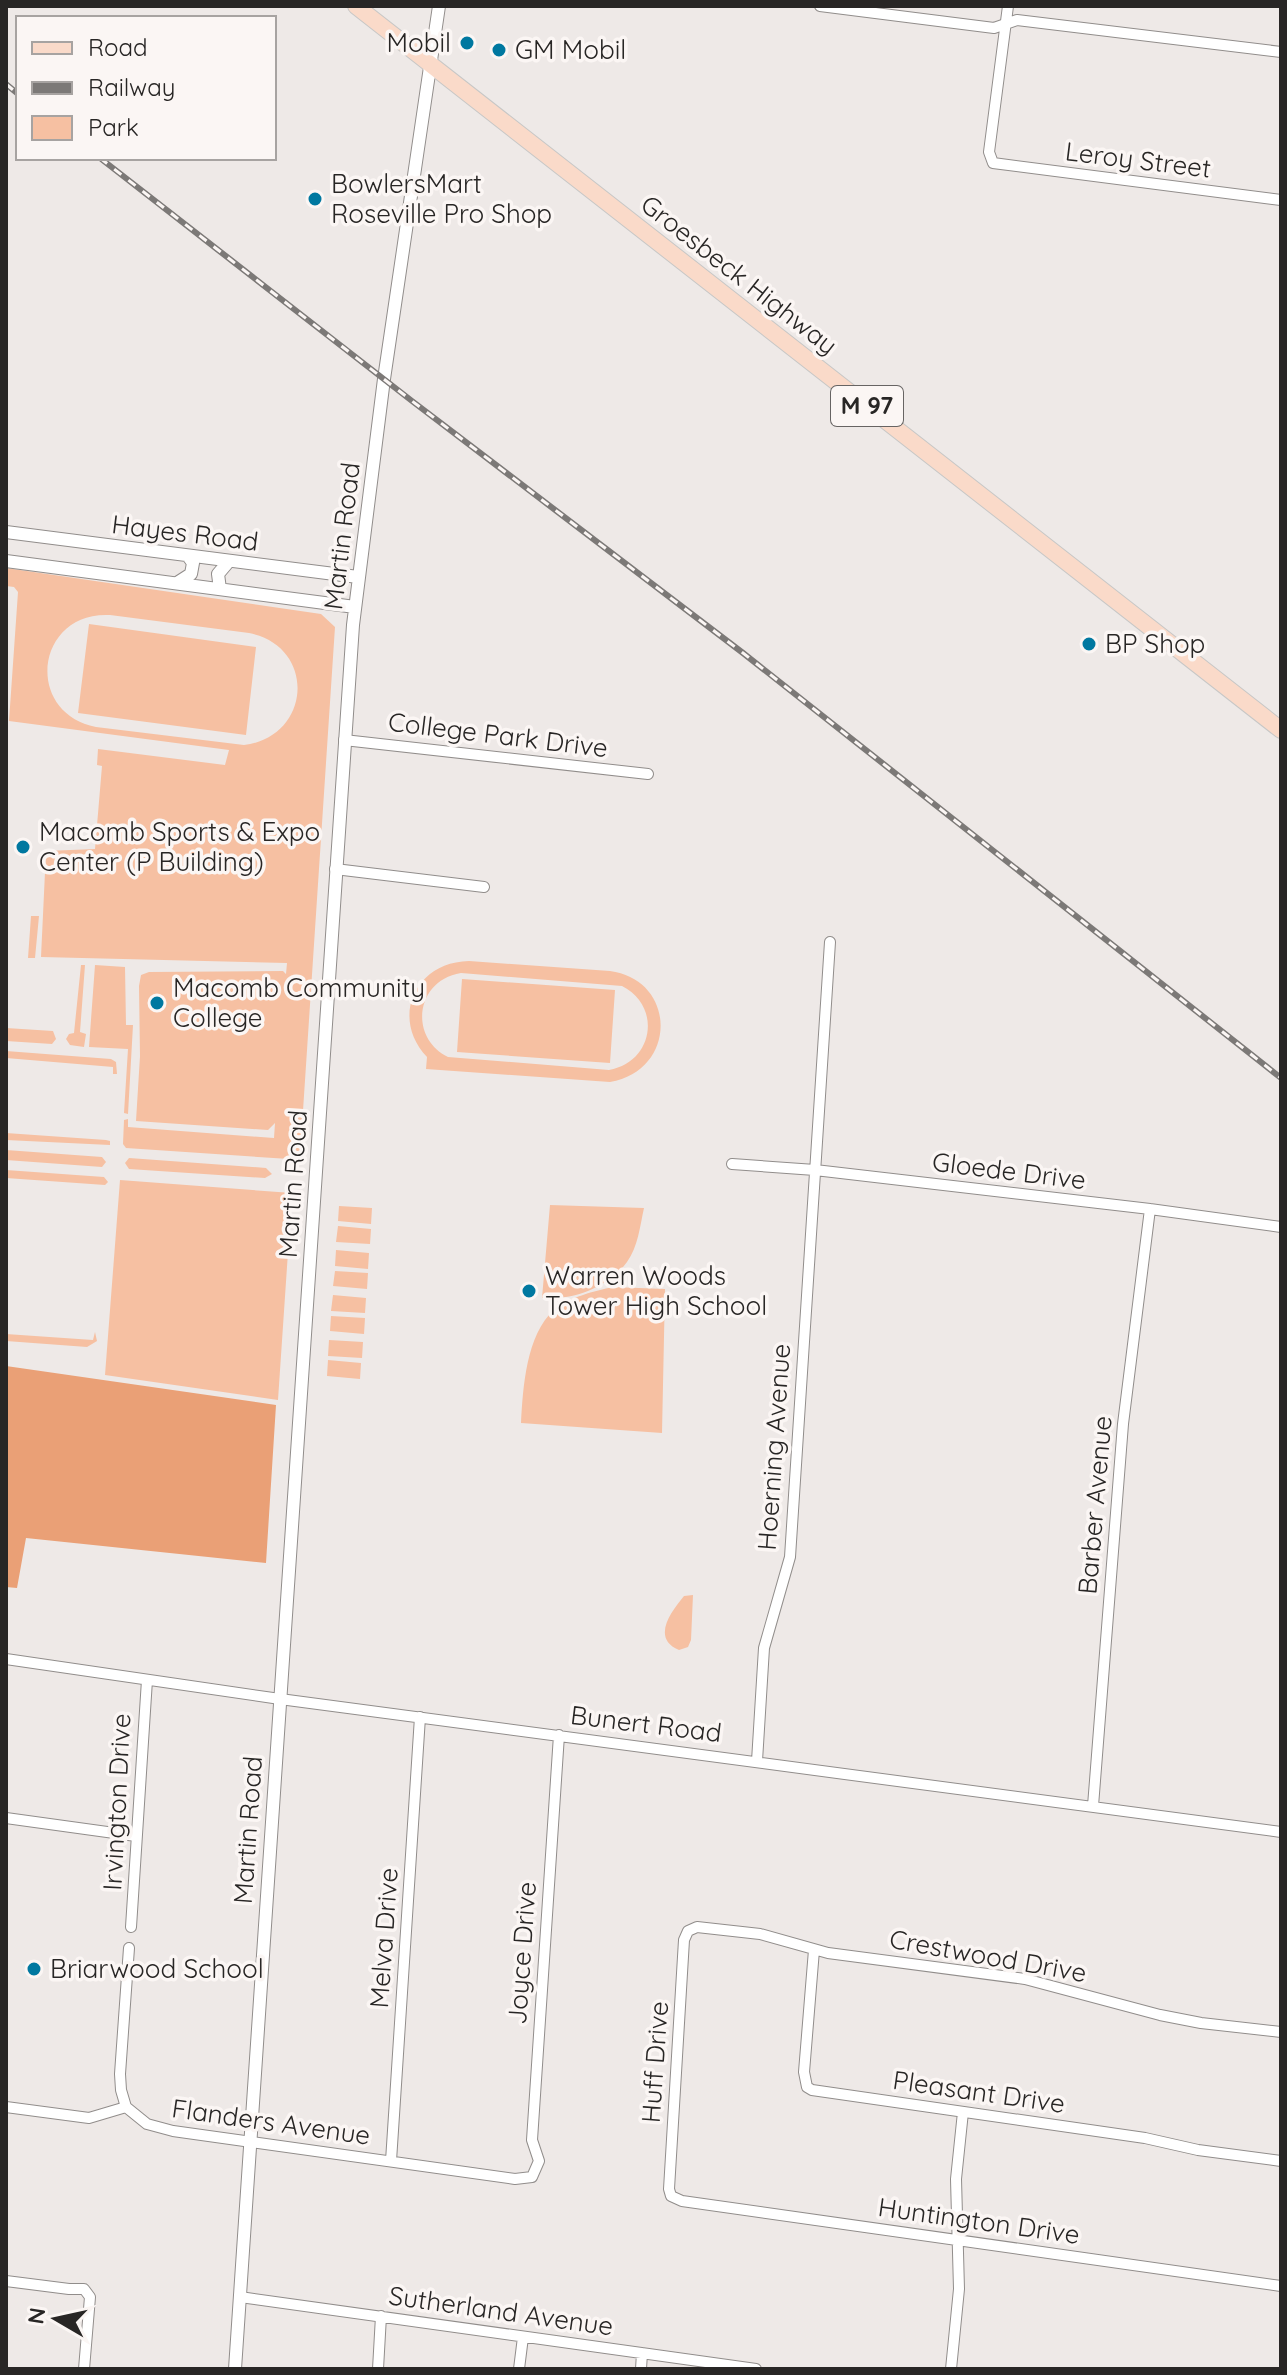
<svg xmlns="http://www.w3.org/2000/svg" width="1287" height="2375" font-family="Quicksand,sans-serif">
<rect width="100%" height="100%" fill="#eee9e7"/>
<path fill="#f6c0a2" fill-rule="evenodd" d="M6 568 321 614 335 627 300 1156 289 1159 126 1148 123 1144 124 1120 128 1119V1127L274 1138 275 1123 268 1130 136 1121 140 1056 139 986 141 975 149 972 283 971 286 974 287 963 41 957 46 851 95 849 102 766 97 765 98 749 225 765 229 750 9 721 18 592 14 587 6 586ZM110 615 249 633C317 646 312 737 244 745L96 727C23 712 36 611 110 615Z
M89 624 256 647 246 735 78 713Z
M31 916H39L35 958H28Z
M469 961 610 971C677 980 678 1070 610 1082L426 1069 427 1057C390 1018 415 962 469 961ZM461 973 622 986C662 1006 654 1062 609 1070L448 1057C408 1037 416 980 461 973Z
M81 965H85L80 1032 86 1034 84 1047 70 1045 66 1039 69 1034 74 1033Z
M95 965 125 967 126 1025H133L128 1114 124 1113 128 1049 89 1047Z
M462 979 615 990 610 1063 457 1052Z
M6 1028 53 1031 56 1039 52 1044 6 1041Z
M6 1051 111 1059 116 1062 117 1074H113V1067L6 1058Z
M6 1133 106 1140 110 1141V1145L6 1140Z
M6 1150 102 1157 106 1162 102 1167 6 1160Z
M129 1158 266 1168 272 1174 265 1178 129 1169 125 1163Z
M6 1170 104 1177 108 1182 105 1185 6 1178Z
M120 1180 292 1193 278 1400 105 1375Z
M550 1205 644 1208C640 1226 638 1247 627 1262 609 1287 572 1301 542 1298Z
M339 1206 372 1208 371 1224 338 1221Z
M338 1226 371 1229 370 1244 336 1242Z
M336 1250 369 1253 368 1269 335 1266Z
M335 1271 368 1273 367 1289 333 1286Z
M613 1287 665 1289 662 1433 521 1423C523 1388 526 1335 554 1310 569 1297 595 1291 613 1287Z
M333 1295 366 1298 365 1313 331 1311Z
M331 1316 365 1318 364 1334 330 1331Z
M95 1332 97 1341 87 1347 6 1341V1334L93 1340Z
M329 1340 363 1342 362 1358 328 1356Z
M328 1360 361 1363 360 1379 327 1376Z
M693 1595 691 1640 688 1647 679 1650C651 1638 671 1612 684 1596Z"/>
<path fill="#eaa076" d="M6 1366 276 1405 266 1563 26 1538 17 1588 6 1587Z"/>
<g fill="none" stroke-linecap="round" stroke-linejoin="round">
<g stroke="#918d8b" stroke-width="12">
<path id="minor" d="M820 6 994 28 1017 20 1281 52
M1008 6 989 152 993 163 1281 200
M344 740 648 774
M335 869 484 887
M732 1164 815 1170 1150 1209 1281 1227
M6 1659 280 1699 1281 1832
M757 1761 764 1648 790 1557 830 942
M1093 1806 1123 1424 1150 1209
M6 1818 136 1836
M131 1927 147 1680
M814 1950 804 2072 807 2087 812 2090 1145 2138 1198 2150 1281 2161
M1281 2032 1201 2023 1160 2015 1025 1979 828 1953 760 1934 697 1927 688 1931 684 1940 669 2189 671 2196 682 2201 1281 2286
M6 2107 89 2118 126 2107 147 2124 173 2131 515 2179 532 2177 539 2161 532 2140 559 1735
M126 2107 121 2090 120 2074 129 1948
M391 2161 420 1717
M6 2281 69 2289H84L90 2297 84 2369
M240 2297 756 2369
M378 2369 381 2316
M519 2369 523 2337
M641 2369 642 2353
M951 2369 959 2289 956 2179 963 2112"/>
</g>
<g stroke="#918d8b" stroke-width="14">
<path id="tertiary" d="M6 532 358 577
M6 561 355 607
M177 583 191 574 193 563 188 556
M220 589 218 574 229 561
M235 2369 353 625 384 379 439 6"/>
</g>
<g stroke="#c7c7c6" stroke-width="18">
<path id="primary" d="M356 6 1281 730"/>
</g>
<use href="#minor" stroke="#fff" stroke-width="10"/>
<use href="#tertiary" stroke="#fff" stroke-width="12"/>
<use href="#primary" stroke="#fadac9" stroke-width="16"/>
<g stroke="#7c7977" stroke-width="6">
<path id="rail" d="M6 84 18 94
M100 158 412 401 743 653 1281 1078"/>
</g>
<use href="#rail" stroke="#fbf6f4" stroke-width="3" stroke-dasharray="9" stroke-linecap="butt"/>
</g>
<g fill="#0078a0" stroke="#fbf6f4" stroke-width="3">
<circle cx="467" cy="43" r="8"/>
<circle cx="499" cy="50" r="8"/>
<circle cx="315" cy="199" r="8"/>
<circle cx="1089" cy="644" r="8"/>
<circle cx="23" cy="847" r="8"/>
<circle cx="157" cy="1003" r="8"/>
<circle cx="529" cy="1291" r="8"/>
<circle cx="34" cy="1969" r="8"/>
</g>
<g text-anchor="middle" stroke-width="7" stroke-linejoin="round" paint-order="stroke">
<rect fill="#fbf6f4" stroke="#676463" stroke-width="2" x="831" y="386" width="72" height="40" rx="6"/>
<g font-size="24" font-weight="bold" fill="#282625">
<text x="867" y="414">M 97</text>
</g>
<g font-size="26" fill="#282625" stroke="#fbf6f4" text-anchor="start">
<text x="451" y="52" text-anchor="end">Mobil</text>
<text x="515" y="59">GM Mobil</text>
<text x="331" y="193">BowlersMart<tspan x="331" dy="30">Roseville Pro Shop</tspan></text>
<text x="1105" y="653">BP Shop</text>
<text x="39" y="841">Macomb Sports &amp; Expo<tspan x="39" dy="30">Center (P Building)</tspan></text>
<text x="173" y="997">Macomb Community<tspan x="173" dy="30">College</tspan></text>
<text x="545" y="1285">Warren Woods<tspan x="545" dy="30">Tower High School</tspan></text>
<text x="50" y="1978">Briarwood School</text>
</g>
<g font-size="26" fill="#282625" stroke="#fbf6f4">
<text transform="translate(1138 160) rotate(7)" y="9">Leroy Street</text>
<text transform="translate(739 275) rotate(38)" y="9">Groesbeck Highway</text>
<text transform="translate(185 533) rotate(7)" y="9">Hayes Road</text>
<text transform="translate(342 536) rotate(-83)" y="9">Martin Road</text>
<text transform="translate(498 735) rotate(7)" y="9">College Park Drive</text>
<text transform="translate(1009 1171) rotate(7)" y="9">Gloede Drive</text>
<text transform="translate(293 1184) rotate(-86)" y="9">Martin Road</text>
<text transform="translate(774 1447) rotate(-86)" y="9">Hoerning Avenue</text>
<text transform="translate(1095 1505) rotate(-85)" y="9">Barber Avenue</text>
<text transform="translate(646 1724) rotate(7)" y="9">Bunert Road</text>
<text transform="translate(117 1802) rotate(-87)" y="9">Irvington Drive</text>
<text transform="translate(248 1830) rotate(-86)" y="9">Martin Road</text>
<text transform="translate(384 1938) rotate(-86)" y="9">Melva Drive</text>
<text transform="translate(522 1953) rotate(-86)" y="9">Joyce Drive</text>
<text transform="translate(988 1956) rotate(10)" y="9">Crestwood Drive</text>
<text transform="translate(655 2062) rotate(-86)" y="9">Huff Drive</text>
<text transform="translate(979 2092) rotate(8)" y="9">Pleasant Drive</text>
<text transform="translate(271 2122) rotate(8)" y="9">Flanders Avenue</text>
<text transform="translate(979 2221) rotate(8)" y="9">Huntington Drive</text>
<text transform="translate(501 2311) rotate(8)" y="9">Sutherland Avenue</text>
</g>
</g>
<rect width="1287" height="2375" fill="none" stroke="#282625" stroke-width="16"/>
<rect x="16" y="16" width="260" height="144" fill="#fbf6f4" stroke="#a7a3a1" stroke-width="2"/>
<rect x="32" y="42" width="40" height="12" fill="#fadac9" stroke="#a7a3a1" stroke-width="2"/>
<text x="88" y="56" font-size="24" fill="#282625">Road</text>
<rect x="32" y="82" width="40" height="12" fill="#7c7977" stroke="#a7a3a1" stroke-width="2"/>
<text x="88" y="96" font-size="24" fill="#282625">Railway</text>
<rect x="32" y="116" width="40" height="24" fill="#f6c0a2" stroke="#a7a3a1" stroke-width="2"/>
<text x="88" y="136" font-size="24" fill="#282625">Park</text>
<g transform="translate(56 2319) rotate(279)" stroke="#fbf6f4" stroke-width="6" paint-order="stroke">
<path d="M0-6L14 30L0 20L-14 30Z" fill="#282625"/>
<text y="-12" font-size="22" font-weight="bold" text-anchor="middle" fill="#282625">N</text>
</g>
</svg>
